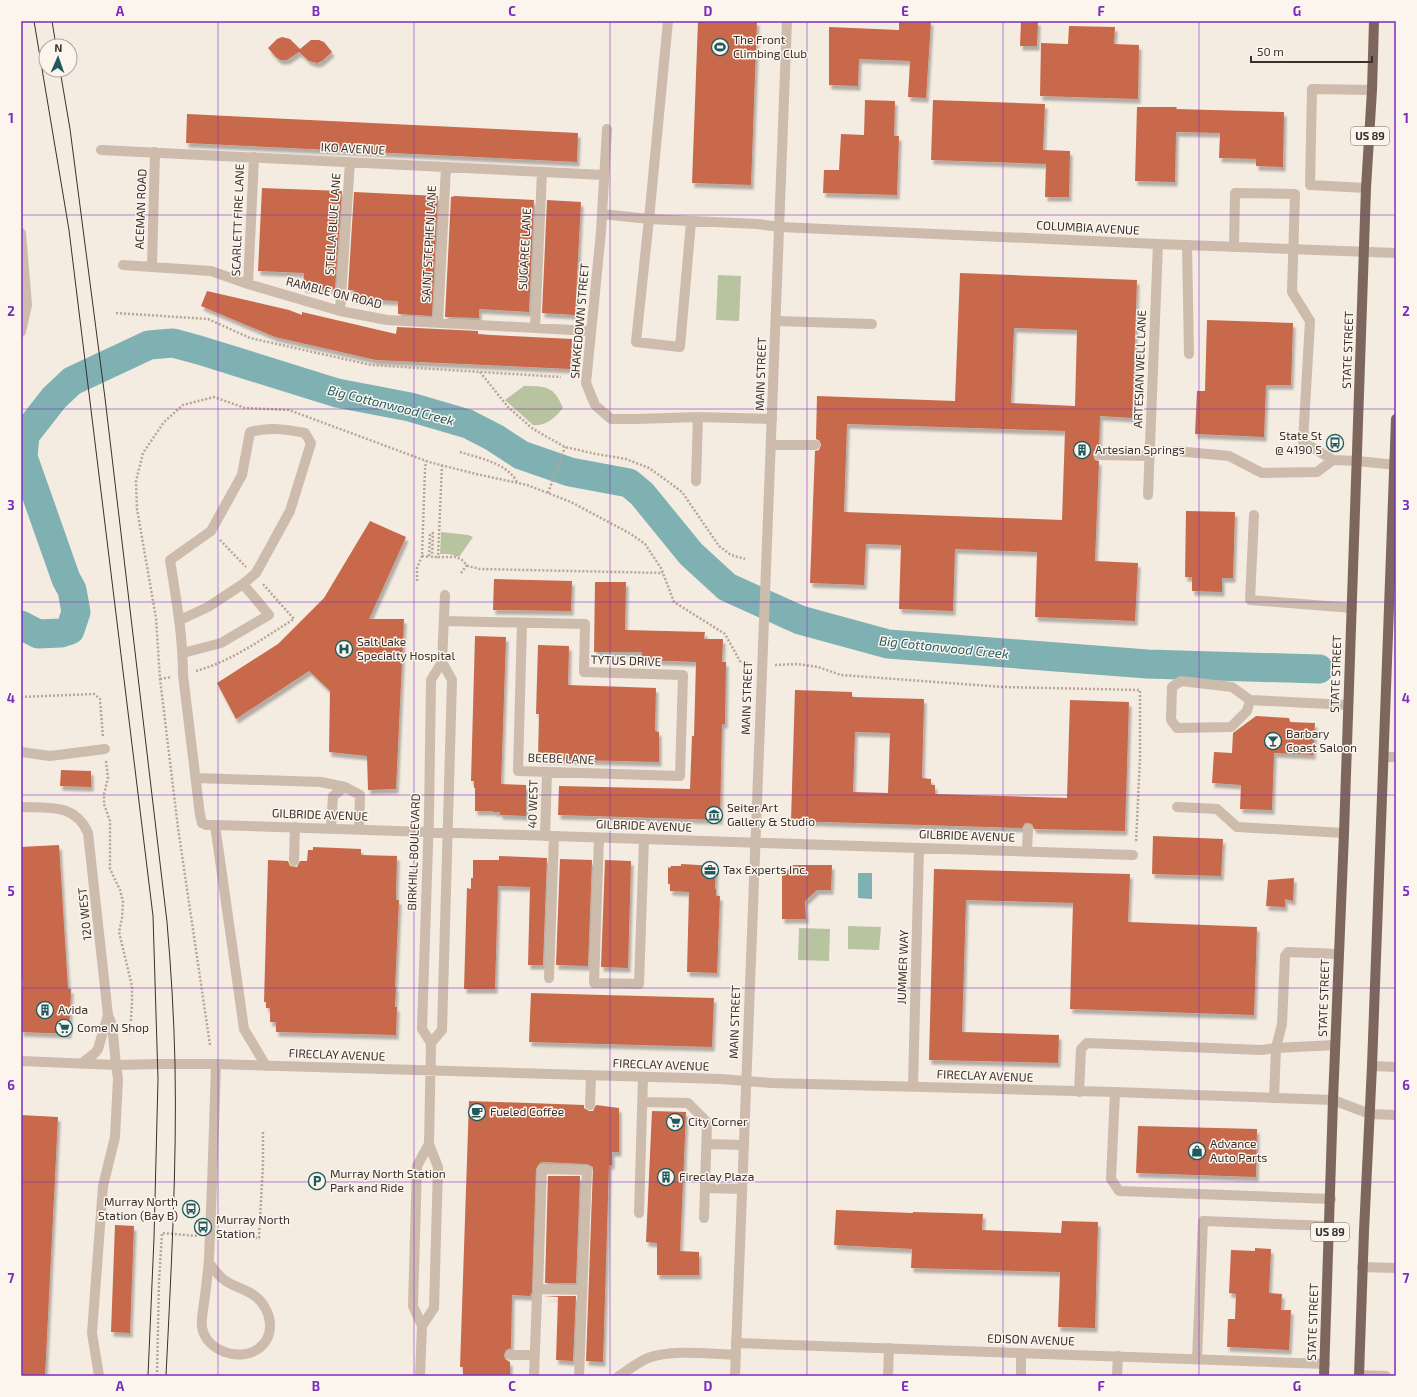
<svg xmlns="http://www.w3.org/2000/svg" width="1417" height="1397" font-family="'Exo 2',sans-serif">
<defs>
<filter id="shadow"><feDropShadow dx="2.5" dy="4.5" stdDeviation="1" flood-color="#0004"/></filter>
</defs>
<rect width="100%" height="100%" fill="#f4ebe1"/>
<path fill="#b8c4a0" d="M718 275 741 276 739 321 716 320Z
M524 386C546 386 554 386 563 408 556 417 545 427 533 425L505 400Z
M441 532 468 535 473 537 459 557 449 554H440Z
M848 926 881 927 879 950 848 949Z
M799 928 830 929 829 961 798 960Z"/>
<path fill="#7fb0b2" d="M858 873H872V899L858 898Z"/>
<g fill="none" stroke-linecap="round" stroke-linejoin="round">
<path stroke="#7fb0b2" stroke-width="29" d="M21 625 38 634 61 633 70 630 76 612 72 590 66 579 23 457 25 435 54 398 72 381 149 345 173 343 199 350 337 393 410 407 468 424 495 438 521 455 570 472 629 483 642 494 691 554 727 587 800 620 888 644 1147 664 1319 669"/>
</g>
<path fill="#c8694b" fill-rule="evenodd" filter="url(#shadow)" d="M698 21H757L751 185 692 183Z
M899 21H931L926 98 908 97 910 61 859 59 858 86 829 85V27L899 30Z
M1021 21H1038L1037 46H1020Z
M1069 26 1115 27 1114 44 1139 45 1138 99 1040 96 1041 43 1068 44Z
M282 37 290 39 300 49 311 40H319L324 42 332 52 322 61 317 63 309 61 299 52 287 60H280L276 57 268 48 277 39Z
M865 100 895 101 894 136H899L897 195 823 193 824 170H839L841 134 864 135Z
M933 100 1045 104 1043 150 1070 151 1069 197H1045L1046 164 931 160Z
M1137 107H1177L1176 109 1284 112 1283 167 1256 166V159L1219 158 1220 133 1176 132 1175 182 1135 181Z
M187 114 578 133 577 162 186 143Z
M262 188 342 191 335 289 303 288 304 273 258 271Z
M354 192 438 196 432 316 398 314V301L353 299 354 290H348Z
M455 196 534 200 529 312 479 309V318L445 317 451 197Z
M547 200 581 202 575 315 542 313Z
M960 273 1137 280 1132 418 1100 416 1099 448 1094 451 1093 455 1095 460 1099 461 1095 561 1138 563 1135 621 1035 617 1037 552 955 549 953 611 899 609 901 545 866 544 864 585 810 583 815 451 819 450 821 445 820 441 816 439 817 396 955 401ZM1014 328 1077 330 1075 406 1011 403ZM847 424 1065 431 1062 520 844 512Z
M207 291 289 310 302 315V312L396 334 397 327 478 331V334L491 335 572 339 570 369 376 360 275 337 201 306Z
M1207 320 1293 323 1291 385H1266L1264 437 1195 434 1197 391H1205Z
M1186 511 1235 512 1233 578H1222V592L1192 591V577H1185Z
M370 521 406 537 369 619H404L396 789 368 790 367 756 329 752 330 691 309 671 236 719 217 683 278 644 324 598Z
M494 579 572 581 571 611 493 610Z
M595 582H626L625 630 705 632 704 639H723L722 662H726L725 724H722L720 820 558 815 559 786 690 789 692 736H694L696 662 642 660V652H594Z
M475 636 506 637 501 784 526 785V816L500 815V812H493V811H475V788H474V781H471Z
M538 645 569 646 568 685 656 688 655 731 659 732V762L538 759 539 714H536Z
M795 690 852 692V697L924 699 922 778 931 779V785H935V794L1067 798 1070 700 1129 702 1125 831 1034 829 1032 824 1028 823H1025L1022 828 791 821ZM855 732 890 733 888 793 853 792Z
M1256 716 1289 718 1290 722 1315 723 1313 755 1274 753 1272 810 1240 809 1241 785 1212 783 1214 752 1232 753 1233 733Z
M61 770 91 771V787L60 786Z
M1153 836 1223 839 1221 876 1152 874Z
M59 845 68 989H71L69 1034 21 1032V986H23L21 963V847Z
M313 847 361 849V855L397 856 396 893V900H399L395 987H396L395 1007H397L396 1035 276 1032V1022H270V1008H266V1002H264L268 860 288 861 290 866 297 867 300 861H307L308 850H313Z
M499 856 547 858 543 965H528L530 887 498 886 495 989H464L467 888 471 889V878H473V860H499Z
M560 859 592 860 588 966 556 965Z
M605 860 631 861 628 968 601 967Z
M681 864 716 866 715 889H716V896H720L717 973 687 972 689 892 670 891V884H668V867L670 868 671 866H681Z
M793 865H832L831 890H817L805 901 806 919H782V875Z
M934 869 1130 874 1128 922 1257 927 1254 1015 1070 1009 1073 903 966 900 962 1032 1059 1035 1058 1063 929 1060Z
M1294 878 1293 901 1285 899V907L1266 906 1268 880Z
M531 993 714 998 712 1047 529 1042Z
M469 1101 584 1105V1108L589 1111H593L596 1105 619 1108V1152H612V1165H609L603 1362 586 1361 593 1167 587 1164 542 1162 539 1164 536 1169 532 1292 530 1296 512 1295 511 1348 506 1350 504 1355 505 1359 510 1362V1376L463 1375V1367H460Z
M652 1111 686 1112 680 1251 699 1252V1275H657V1243L646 1242Z
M21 1115 58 1117 45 1376H21Z
M1138 1126 1257 1129 1256 1177 1136 1173Z
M548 1176H580L576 1283H545Z
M836 1210 913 1213V1212L983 1214 982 1230 1061 1233 1062 1221 1098 1222 1095 1328 1058 1327 1060 1272 911 1268 912 1249 834 1245Z
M115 1225 134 1226 130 1333 111 1332Z
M1255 1248 1271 1249 1269 1293 1282 1294 1281 1310H1291L1289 1350 1227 1347 1228 1319H1235L1236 1294 1229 1293 1231 1250 1255 1251Z
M543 1296H576L573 1361 556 1360 558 1297Z"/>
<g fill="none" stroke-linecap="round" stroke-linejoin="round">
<path stroke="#b9a596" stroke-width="2.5" stroke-dasharray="2 2" stroke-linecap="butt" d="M116 313 208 319 250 338 371 365 561 377
M480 372 508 407 533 429 565 447 596 454 626 459 649 468 666 480 682 492 719 546 731 555 745 559
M460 452C479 458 507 463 517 482
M442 465 438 557H456L462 560 468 566 480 569 663 573
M548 493 565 447
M220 540 246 567
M422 556 429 557 430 534 433 533 432 557H438
M461 573 467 565
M417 581V568L422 556 425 469 426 461
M775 665 797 664 818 667 841 675 1003 687 1140 690V757L1136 843
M196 671C232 661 262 639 294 619L262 583
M160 679 172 677
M21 697 94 694 100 699 103 738
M106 761 108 778 104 794V804L110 821V869L120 890 123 902 122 918 119 932 132 986V1003L130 1035
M210 1045 178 828 160 679 156 618 137 509 136 481 143 453 164 422 183 405 214 397 245 408 289 410 429 462 476 474 527 485 571 502 631 534 645 544 661 568 674 602 725 634 741 663H750
M223 1237 259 1238 263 1164V1130
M157 1376 159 1281 162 1233 198 1236"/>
<path stroke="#cdbbac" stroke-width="10" d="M668 21 649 219 757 224 780 227
M1366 188 1310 185 1312 89 1372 90
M602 214 649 219 636 342 680 347 691 222
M21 233 27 305 21 332
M1187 245 1189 354
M1234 247 1235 193 1295 194 1292 292 1310 321 1303 442 1333 460 1358 461
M776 321 872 324
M772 445H815
M1176 451 1229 456 1262 473 1317 472 1333 460
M1099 455 1149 456
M1148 495 1158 244
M1254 515 1250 600 1352 608
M180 620 208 607 243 584 256 573 290 511 311 443 305 433C285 429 270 427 250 432L242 475 211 531 170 560C176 598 183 636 183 675L200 815 202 823
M183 653 221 643 269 615 243 584
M1250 700 1247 711 1231 727 1177 728 1171 720 1172 687 1181 681 1232 687 1250 700 1348 705
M21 752 50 756 105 749
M1384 757H1396
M196 778 321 782 345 787
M1177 807 1217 809 1237 827 1344 833
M215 825 244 1029 266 1066
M331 828 333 796 345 787 360 795 359 829
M599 838 594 983 639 984 644 839
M1027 851 1028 829
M294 861 295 827
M549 978 554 836
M1372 1066 1396 1067
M1079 1092 1081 1049 1087 1043 1262 1050 1276 1048 1335 1045
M1115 1092 1111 1179 1119 1191 1331 1199
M1274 1098 1276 1048 1282 1024 1285 956 1288 952 1339 954
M643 1102 688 1103 707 1122 704 1218
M590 1105 591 1076
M1370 1114 1396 1115
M707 1144 743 1145
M705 1188 742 1189
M639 1213 643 1077
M209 1263C213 1268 217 1274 223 1279 231 1286 243 1288 252 1294 271 1306 278 1335 258 1349 239 1362 206 1351 202 1327 201 1319 203 1311 204 1303 206 1288 208 1273 209 1258 212 1193 214 1129 216 1064
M1362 1267 1396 1268
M510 1355H535
M1197 1359 1203 1221 1330 1226
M1359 1375 1386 1376
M99 1376 92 1333 103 1186 115 1137 118 1079 116 1065
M534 1376 537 1296
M579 1376 587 1170 542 1169 538 1289 582 1290
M888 1376 889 1348
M1021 1376V1353
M1117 1376 1118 1356"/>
<path stroke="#cdbbac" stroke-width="10" d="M607 129 601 232 586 383 595 405 611 419H636L698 417 772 419
M101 150 604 175
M780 227 1158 244 1396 253
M123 265 211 271 248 284 340 311 387 320 591 331
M152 266 155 152
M248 284 254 157
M340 311 350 162
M438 322 446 167
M535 328 542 172
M696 481 698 417
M444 621 585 624 584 672 683 675 680 776 518 771 522 623
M21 807C48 808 75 803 88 833L108 1015 112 1025 116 1065
M202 823 206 825H215L1133 855
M545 836 547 772
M431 1043 442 1030 452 680 442 662
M21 1061 116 1065 158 1064H216L721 1079 771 1083 1115 1092 1333 1100 1370 1114
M81 1064 95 1053 98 1049 108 1015
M913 1086 919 848
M422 1326 434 1308 438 1167 429 1144 431 1043 422 1029 429 815 431 680 442 662 445 595
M736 1343 1325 1364
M420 1376 422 1326 413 1306 417 1166 429 1144
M619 1376C628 1370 638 1362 648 1358 671 1349 710 1354 735 1355"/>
<path stroke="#cdbbac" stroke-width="10" d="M1358 461 1396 465
M735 1376 787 21"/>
<path stroke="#7d675c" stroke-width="10" d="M1324 1376 1333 1100 1344 833 1366 188 1372 90 1374 21
M1359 1376 1364 1231 1372 1066 1396 419"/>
<path stroke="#3b302b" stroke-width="1" d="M34 21 69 230 153 916 158 1079 154 1238 148 1376
M52 21 56 46
M60 70 70 129 105 398 167 922C171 969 174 1017 175 1064 177 1168 171 1272 166 1376"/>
</g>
<path fill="none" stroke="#7b2cbf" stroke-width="1" stroke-opacity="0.55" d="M218 21V1376M414 21V1376M610 21V1376M807 21V1376M1003 21V1376M1199 21V1376M21 215H1396M21 409H1396M21 602H1396M21 795H1396M21 988H1396M21 1182H1396"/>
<defs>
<g id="stadium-ring" transform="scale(0.9)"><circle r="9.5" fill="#fbf5ee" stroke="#1f5a5e" stroke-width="1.5"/><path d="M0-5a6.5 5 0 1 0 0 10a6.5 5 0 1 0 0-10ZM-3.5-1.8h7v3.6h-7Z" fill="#1f5a5e"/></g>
<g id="bus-ring" transform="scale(0.9)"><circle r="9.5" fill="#fbf5ee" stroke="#1f5a5e" stroke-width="1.5"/><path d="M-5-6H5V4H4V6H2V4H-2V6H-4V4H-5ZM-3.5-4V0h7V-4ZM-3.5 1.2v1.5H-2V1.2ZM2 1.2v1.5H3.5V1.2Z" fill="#1f5a5e"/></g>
<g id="building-ring" transform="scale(0.9)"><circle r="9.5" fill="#fbf5ee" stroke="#1f5a5e" stroke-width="1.5"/><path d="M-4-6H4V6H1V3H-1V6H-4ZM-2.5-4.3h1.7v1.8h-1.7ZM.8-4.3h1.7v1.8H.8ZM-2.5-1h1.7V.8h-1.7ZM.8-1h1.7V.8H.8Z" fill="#1f5a5e"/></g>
<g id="hospital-ring" transform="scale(0.9)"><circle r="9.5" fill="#fbf5ee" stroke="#1f5a5e" stroke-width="1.5"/><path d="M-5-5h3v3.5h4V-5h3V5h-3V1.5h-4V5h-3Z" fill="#1f5a5e"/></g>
<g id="bar-ring" transform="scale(0.9)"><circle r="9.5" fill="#fbf5ee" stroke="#1f5a5e" stroke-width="1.5"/><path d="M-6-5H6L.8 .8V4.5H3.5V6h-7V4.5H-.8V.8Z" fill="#1f5a5e"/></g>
<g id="museum-ring" transform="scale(0.9)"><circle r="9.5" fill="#fbf5ee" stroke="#1f5a5e" stroke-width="1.5"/><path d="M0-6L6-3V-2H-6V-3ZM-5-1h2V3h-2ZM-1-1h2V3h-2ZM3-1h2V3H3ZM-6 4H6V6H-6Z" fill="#1f5a5e"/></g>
<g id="office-ring" transform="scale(0.9)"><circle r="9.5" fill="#fbf5ee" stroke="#1f5a5e" stroke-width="1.5"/><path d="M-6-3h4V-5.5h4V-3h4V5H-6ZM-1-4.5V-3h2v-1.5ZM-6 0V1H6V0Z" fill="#1f5a5e"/></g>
<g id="supermarket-ring" transform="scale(0.9)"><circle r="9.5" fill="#fbf5ee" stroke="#1f5a5e" stroke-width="1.5"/><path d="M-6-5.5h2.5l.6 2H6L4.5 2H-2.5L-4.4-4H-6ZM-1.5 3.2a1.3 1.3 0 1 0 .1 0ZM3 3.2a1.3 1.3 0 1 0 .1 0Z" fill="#1f5a5e"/></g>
<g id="cafe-ring" transform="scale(0.9)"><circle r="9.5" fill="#fbf5ee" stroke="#1f5a5e" stroke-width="1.5"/><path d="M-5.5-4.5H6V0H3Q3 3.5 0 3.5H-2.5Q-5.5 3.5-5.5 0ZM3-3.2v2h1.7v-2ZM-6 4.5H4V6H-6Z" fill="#1f5a5e"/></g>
<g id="shop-ring" transform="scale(0.9)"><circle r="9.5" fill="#fbf5ee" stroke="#1f5a5e" stroke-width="1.5"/><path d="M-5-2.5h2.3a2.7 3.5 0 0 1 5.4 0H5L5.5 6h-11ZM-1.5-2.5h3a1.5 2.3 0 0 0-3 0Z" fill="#1f5a5e"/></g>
<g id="parking-ring" transform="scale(0.9)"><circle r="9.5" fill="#fbf5ee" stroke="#1f5a5e" stroke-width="1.5"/><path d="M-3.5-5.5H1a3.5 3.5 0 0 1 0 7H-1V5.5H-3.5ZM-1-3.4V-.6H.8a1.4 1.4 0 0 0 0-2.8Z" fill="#1f5a5e"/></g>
</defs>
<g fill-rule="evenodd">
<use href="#stadium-ring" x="720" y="47"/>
<use href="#bus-ring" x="1335" y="443"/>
<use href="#building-ring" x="1082" y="450"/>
<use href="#hospital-ring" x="344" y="649"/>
<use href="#bar-ring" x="1273" y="741"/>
<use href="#museum-ring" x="714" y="815"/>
<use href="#office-ring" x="710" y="870"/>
<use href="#building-ring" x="45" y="1010"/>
<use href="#supermarket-ring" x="64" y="1028"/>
<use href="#cafe-ring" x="477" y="1112"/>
<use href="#supermarket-ring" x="675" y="1122"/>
<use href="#shop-ring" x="1197" y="1151"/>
<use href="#building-ring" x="666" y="1177"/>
<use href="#parking-ring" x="317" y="1181"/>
<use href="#bus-ring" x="191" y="1209"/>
<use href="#bus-ring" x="203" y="1227"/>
</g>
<g text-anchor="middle" stroke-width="3" stroke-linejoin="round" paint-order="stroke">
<g fill="#fbf5ee" stroke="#756b66" stroke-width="1">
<rect x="1351" y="127" width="38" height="18" rx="3"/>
<rect x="1311" y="1223" width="38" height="18" rx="3"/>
</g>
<g font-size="11" font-weight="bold" fill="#3b302b">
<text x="1370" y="140">US 89</text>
<text x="1330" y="1236">US 89</text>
</g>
<g font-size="12" fill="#3b302b" stroke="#fbf5ee" text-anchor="start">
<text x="733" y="44">The Front<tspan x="733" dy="14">Climbing Club</tspan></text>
<text x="1322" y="440" text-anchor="end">State St<tspan x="1322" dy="14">@ 4190 S</tspan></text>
<text x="1095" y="454">Artesian Springs</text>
<text x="357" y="646">Salt Lake<tspan x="357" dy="14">Specialty Hospital</tspan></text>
<text x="1286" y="738">Barbary<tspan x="1286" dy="14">Coast Saloon</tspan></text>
<text x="727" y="812">Seiter Art<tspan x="727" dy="14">Gallery &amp; Studio</tspan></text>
<text x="723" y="874">Tax Experts Inc.</text>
<text x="58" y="1014">Avida</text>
<text x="77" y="1032">Come N Shop</text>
<text x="490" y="1116">Fueled Coffee</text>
<text x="688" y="1126">City Corner</text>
<text x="1210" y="1148">Advance<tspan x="1210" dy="14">Auto Parts</tspan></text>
<text x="330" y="1178">Murray North Station<tspan x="330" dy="14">Park and Ride</tspan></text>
<text x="679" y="1181">Fireclay Plaza</text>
<text x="178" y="1206" text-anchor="end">Murray North<tspan x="178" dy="14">Station (Bay B)</tspan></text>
<text x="216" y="1224">Murray North<tspan x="216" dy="14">Station</tspan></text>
</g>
<g font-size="12" fill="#3b302b" stroke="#fbf5ee">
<text transform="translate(353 149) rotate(3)" y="4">IKO AVENUE</text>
<text transform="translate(141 209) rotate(-88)" y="4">ACEMAN ROAD</text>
<text transform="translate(238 220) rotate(-88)" y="4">SCARLETT FIRE LANE</text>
<text transform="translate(333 224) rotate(-86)" y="4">STELLA BLUE LANE</text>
<text transform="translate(1088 228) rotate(3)" y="4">COLUMBIA AVENUE</text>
<text transform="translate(429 244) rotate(-87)" y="4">SAINT STEPHEN LANE</text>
<text transform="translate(525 249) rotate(-87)" y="4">SUGAREE LANE</text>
<text transform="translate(334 293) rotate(14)" y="4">RAMBLE ON ROAD</text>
<text transform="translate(580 321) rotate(-85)" y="4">SHAKEDOWN STREET</text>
<text transform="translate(1348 350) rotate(-88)" y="4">STATE STREET</text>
<text transform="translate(1140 369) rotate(-88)" y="4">ARTESIAN WELL LANE</text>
<text transform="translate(761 374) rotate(-88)" y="4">MAIN STREET</text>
<text transform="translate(626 661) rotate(2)" y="4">TYTUS DRIVE</text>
<text transform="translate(1336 674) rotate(-88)" y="4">STATE STREET</text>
<text transform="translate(747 698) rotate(-88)" y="4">MAIN STREET</text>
<text transform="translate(561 759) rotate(2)" y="4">BEEBE LANE</text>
<text transform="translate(533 804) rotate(-88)" y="4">40 WEST</text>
<text transform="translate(320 815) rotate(2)" y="4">GILBRIDE AVENUE</text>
<text transform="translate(644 826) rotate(2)" y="4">GILBRIDE AVENUE</text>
<text transform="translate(967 836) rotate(2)" y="4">GILBRIDE AVENUE</text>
<text transform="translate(414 852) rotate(-88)" y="4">BIRKHILL BOULEVARD</text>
<text transform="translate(85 914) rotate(-96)" y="4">120 WEST</text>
<text transform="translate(903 967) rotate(-88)" y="4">JUMMER WAY</text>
<text transform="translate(1324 998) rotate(-88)" y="4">STATE STREET</text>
<text transform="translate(735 1022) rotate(-88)" y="4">MAIN STREET</text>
<text transform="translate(337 1055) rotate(2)" y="4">FIRECLAY AVENUE</text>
<text transform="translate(661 1065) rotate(2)" y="4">FIRECLAY AVENUE</text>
<text transform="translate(985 1076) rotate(2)" y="4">FIRECLAY AVENUE</text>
<text transform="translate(1313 1322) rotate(-88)" y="4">STATE STREET</text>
<text transform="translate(1031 1340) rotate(2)" y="4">EDISON AVENUE</text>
</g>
<g font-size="13" font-style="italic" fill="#1f5a5e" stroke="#fbf5ee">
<text transform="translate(391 405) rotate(14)" y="5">Big Cottonwood Creek</text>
<text transform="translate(944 647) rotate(6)" y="5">Big Cottonwood Creek</text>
</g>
</g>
<rect width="1417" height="1397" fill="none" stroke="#fbf5ee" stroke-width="44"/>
<g transform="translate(58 58) rotate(2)"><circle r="19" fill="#fbf5ee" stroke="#aea6a0"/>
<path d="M0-3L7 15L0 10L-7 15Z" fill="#1f5a5e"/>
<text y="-6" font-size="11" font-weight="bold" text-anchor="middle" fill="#3b302b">N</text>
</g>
<path d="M1251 56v6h121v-6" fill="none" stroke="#3b302b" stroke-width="2"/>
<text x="1257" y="56" font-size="12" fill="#3b302b" stroke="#fbf5ee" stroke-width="3" paint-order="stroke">50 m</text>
<rect x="22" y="22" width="1373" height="1353" fill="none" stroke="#7b2cbf" stroke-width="1.5"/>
<g font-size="13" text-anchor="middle" font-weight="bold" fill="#7b2cbf">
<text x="120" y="16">A</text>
<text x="316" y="16">B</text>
<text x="512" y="16">C</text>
<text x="708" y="16">D</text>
<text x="905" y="16">E</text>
<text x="1101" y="16">F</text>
<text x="1297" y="16">G</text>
<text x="11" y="123">1</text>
<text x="1406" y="123">1</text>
<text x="11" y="316">2</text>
<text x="1406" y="316">2</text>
<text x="11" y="510">3</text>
<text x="1406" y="510">3</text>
<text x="11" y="703">4</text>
<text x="1406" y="703">4</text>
<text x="11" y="896">5</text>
<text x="1406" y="896">5</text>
<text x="11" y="1090">6</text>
<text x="1406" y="1090">6</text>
<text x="11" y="1283">7</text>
<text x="1406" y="1283">7</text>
<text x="120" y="1391">A</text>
<text x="316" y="1391">B</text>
<text x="512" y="1391">C</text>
<text x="708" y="1391">D</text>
<text x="905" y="1391">E</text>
<text x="1101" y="1391">F</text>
<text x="1297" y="1391">G</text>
</g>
</svg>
